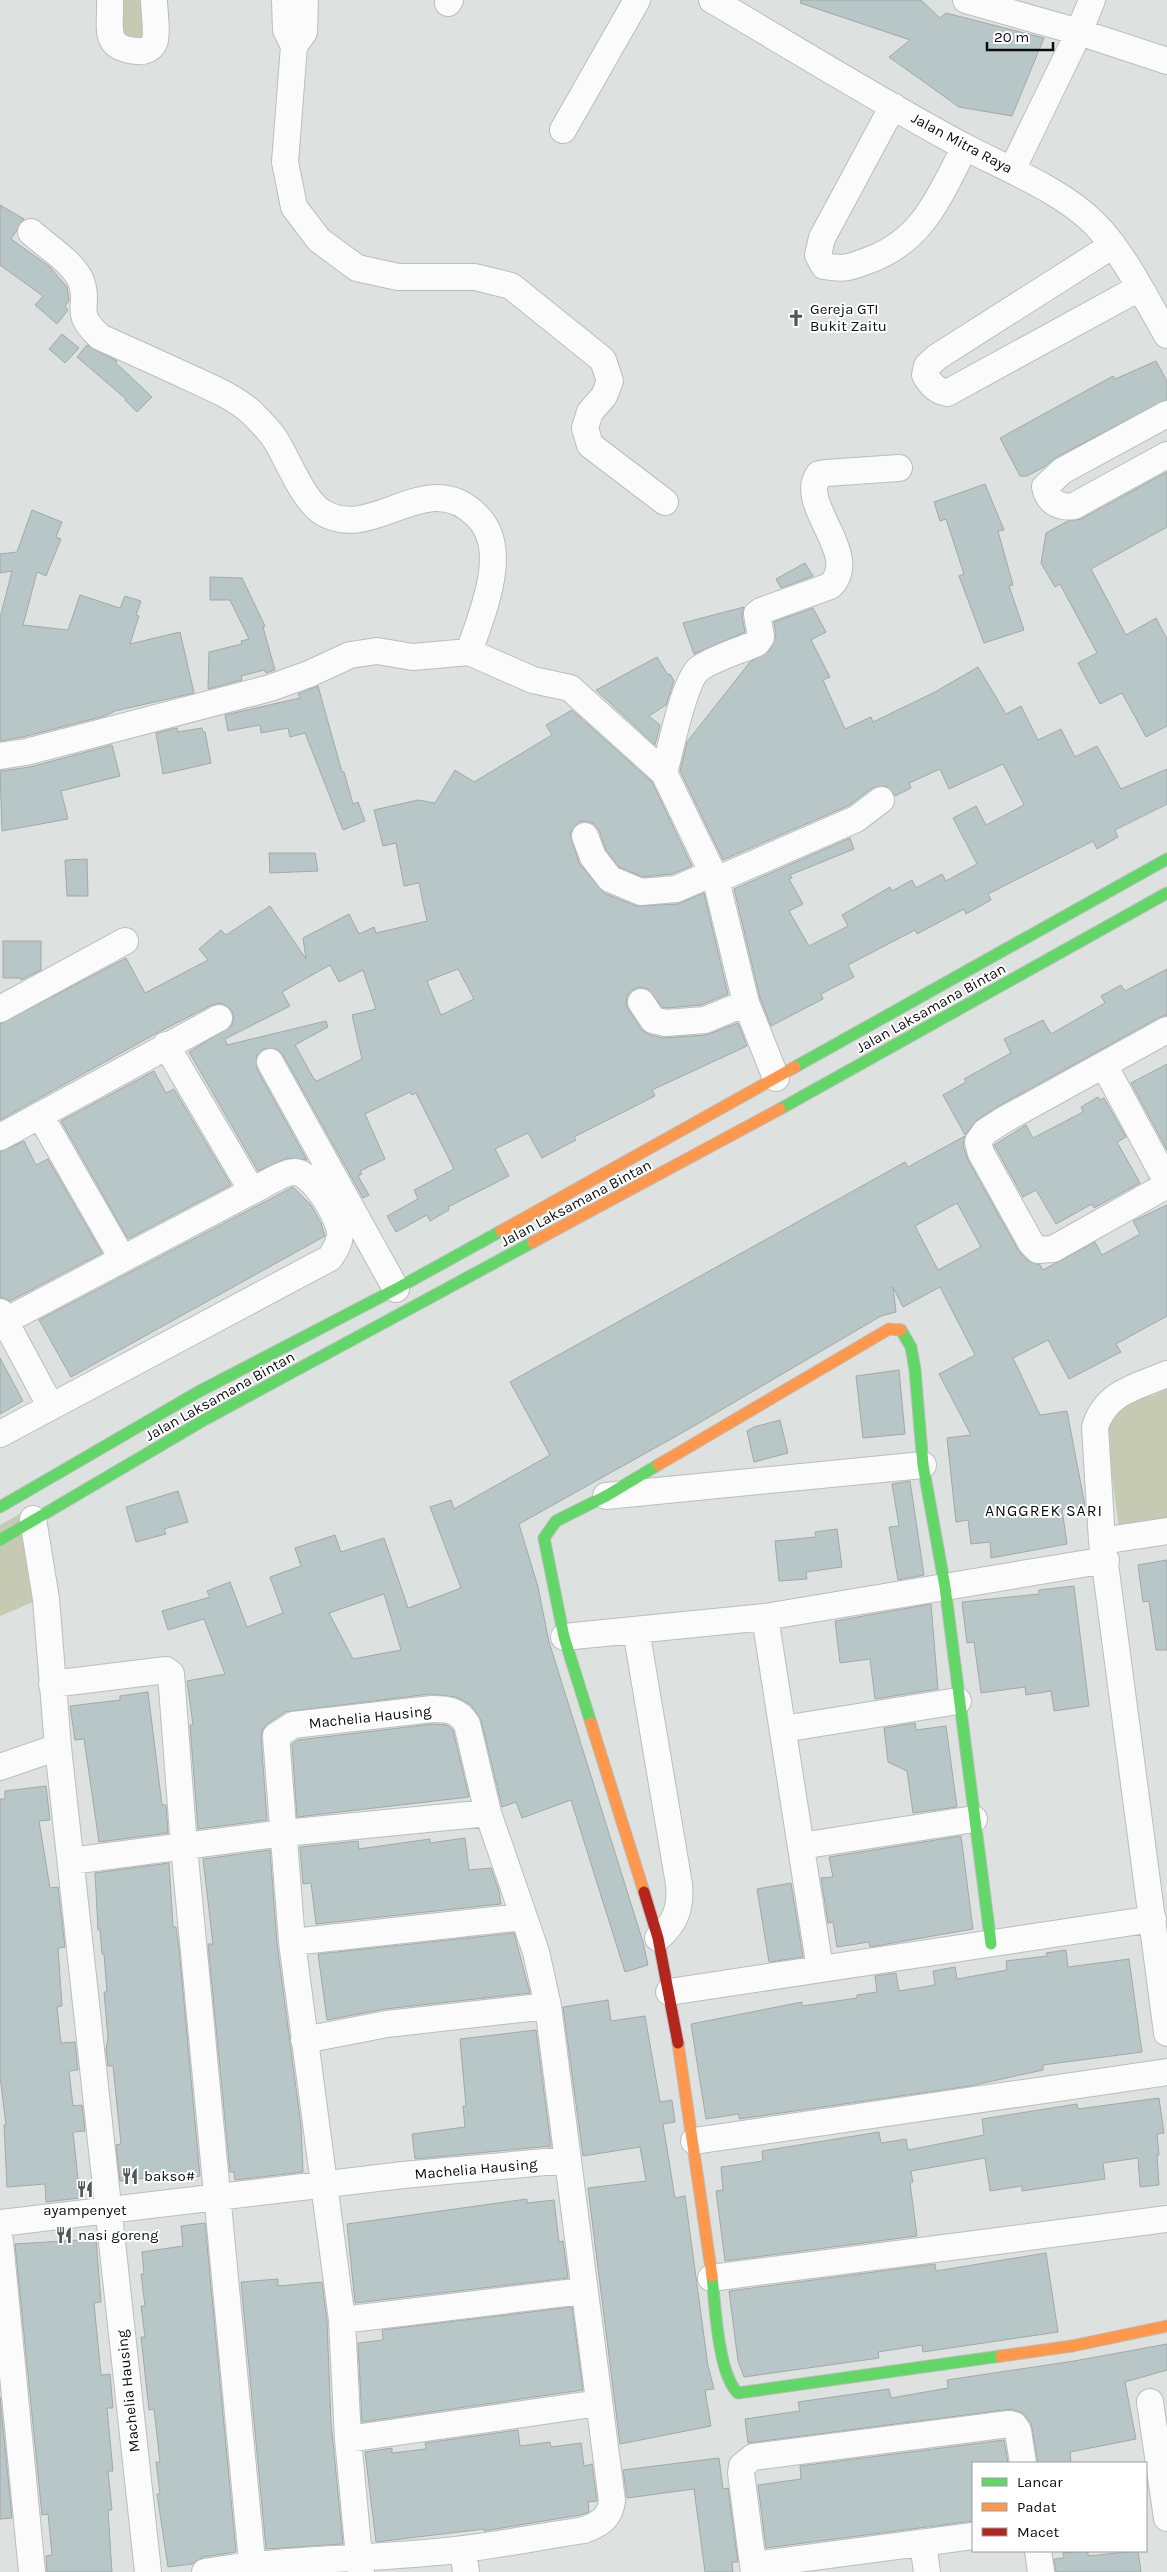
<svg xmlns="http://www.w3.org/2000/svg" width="1167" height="2572" font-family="Karla,sans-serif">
<rect width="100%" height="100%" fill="#dde2e0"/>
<path fill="#c7cab3" d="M118 0H147L148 37 119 38Z
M1167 1388V1528L1120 1536 1106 1431 1133 1389 1152 1396Z
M27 1510 45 1597 0 1616V1525Z"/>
<path fill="#b7c6c7" stroke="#a4a8a7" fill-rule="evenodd" d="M801 0H921L940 18 946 13 1044 38 1012 116 959 107 889 57 910 40 800 3Z
M0 205 24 219 11 239 49 266 67 287 69 301 65 306 68 310 57 324 35 305 43 296 0 265Z
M62 334 79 348 65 363 49 349Z
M87 345 117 361 116 363 152 397 137 412 125 400 126 399 77 357Z
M1156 361 1167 381V399L1055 458 1044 467 1027 476H1020L1000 438 1113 376 1115 379Z
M1167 472V527L1091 569 1126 635 1156 618 1167 639V726L1146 737 1122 693 1100 704 1078 663 1097 653 1060 584 1055 587 1041 563 1046 533 1068 521 1081 519Z
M985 484 1004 530 998 531 1013 585 1009 586 1024 630 984 643 959 576 964 574 946 519 940 521 934 502Z
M32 510 62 522 56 537 61 539 46 576 37 572 23 625 68 630 80 595 120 608 125 596 141 601 136 615 139 616 130 644 180 632 194 693 115 711 105 716 23 737 0 741V618L12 571 0 573V554L17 552Z
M805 563 813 576 781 588 776 579Z
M210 577 242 578 265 626 263 627 275 670 266 673 264 670 241 676 242 680 208 689 209 652 242 644 241 641 249 639 230 600H210Z
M744 607 742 616 745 632 694 654 683 623Z
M813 608 826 632 811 640 830 677 823 680 845 729 871 717 873 722 935 692 978 667 1006 714 1021 706 1038 740 1061 729 1075 757 1097 746 1121 789 1167 769V804L1115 830 1118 837 1097 849 1093 841 988 894 991 900 966 914 964 909 917 934 915 930 848 965 854 977 821 994 823 999 771 1026 760 998 734 889 850 838 854 849 790 875 792 878 789 879 803 904 789 911 809 946 848 926 842 915 890 887 892 891 912 880 916 888 942 874 946 881 977 864 953 818 976 806 986 825 1024 805 1003 764 949 789 940 769 909 783 911 788 895 796 886 786 872 788 848 806 723 860 680 771 687 742 750 662 769 651 776 635 774 622Z
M657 657 668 675 670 674 674 681 666 705 649 716 660 725 655 745 596 690Z
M318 686 342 772H344L353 804 358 802 365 821 343 830 305 733 290 737 288 728 261 733 260 725 228 731 225 715 300 698 298 694Z
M572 710 652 782 692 866 672 874 643 877 619 867 606 850 599 830 594 824 587 821 579 822 570 833 579 863 604 893 636 906 678 904 704 893 728 994 701 1005 667 1008 662 1007 648 989 640 987 632 990 627 996 626 1003 629 1010 641 1029 650 1035 663 1038 706 1035 738 1023 747 1046 652 1090 655 1096 574 1137 576 1140 542 1158 528 1133 495 1149 509 1176 448 1207 449 1210 430 1221 427 1215 396 1232 387 1216 418 1199 414 1190 454 1169 416 1093 412 1095 410 1092 365 1114 385 1159 360 1171 362 1174 358 1176 369 1195 363 1198 283 1055 277 1049H263L257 1055V1069L307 1160 287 1158 258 1171 189 1052 231 1026 234 1019 232 1011 227 1006 220 1003 212 1005 159 1032 0 1120V1024L126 958 145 993 208 960 199 949 221 930 226 935 270 906 306 959 303 938 349 914 359 934 374 927 376 933 427 921 419 883 404 886 396 843 383 846 374 810 418 800 435 803 455 770 474 782 552 735 546 725ZM330 965 339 982 363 970 376 1009 352 1015 362 1059 317 1081 314 1079 295 1045 328 1027 326 1021 227 1045 225 1039 290 1006 282 992ZM458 969 474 999 441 1015 427 981Z
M177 728 178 732 202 728 203 732H205L211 763 163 774 156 733Z
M112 745 120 776 61 791 68 819 2 831 0 771 30 767Z
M269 853H315L318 871 270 873Z
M87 859 88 896H67L65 860Z
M3 941H41V970L21 980V978H3Z
M1167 969V1015L1160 1017 995 1108 977 1120 965 1135 943 1095 966 1082 964 1079 1011 1053 1004 1039 1043 1020 1051 1034 1105 1003 1101 996 1121 985 1125 991Z
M1167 1064V1150L1131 1083Z
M154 1071 166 1093 174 1089 231 1185 128 1239 61 1121Z
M1098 1097 1100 1100 1104 1098 1126 1137 1117 1142 1140 1183 1094 1208 1092 1204 1056 1224 1036 1190 1023 1197 994 1145 1026 1125 1033 1138 1083 1112 1081 1107Z
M965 1136 963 1146 968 1160 1018 1250 1028 1261 1040 1265 1043 1270 1095 1242 1102 1255 1140 1234 1133 1221 1167 1205V1316L1116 1344 1121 1352 1069 1379 1048 1340 1013 1358 1040 1415 1067 1411 1085 1506 1062 1509 1067 1544 991 1558 990 1542 971 1544 968 1520 956 1522 947 1438 971 1435 939 1374 975 1355 940 1287 903 1307 893 1287 896 1312 881 1316 687 1430 519 1524 538 1587 549 1642 643 1942 648 1965 625 1972 571 1800 522 1818 516 1802 502 1807 481 1720 471 1705 456 1697 430 1694 285 1712 267 1724 263 1729 261 1737 267 1820 198 1829 190 1725H193L187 1681 225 1674 204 1619 168 1630 162 1611 210 1597 207 1591 230 1582 247 1627 283 1613 270 1577 301 1566 295 1548 335 1535 341 1552 384 1538 408 1608 461 1588 430 1507 451 1500 454 1509 550 1455 510 1382 905 1162 908 1167ZM957 1203 981 1247 938 1270 915 1226ZM384 1594 401 1650 353 1659 329 1613Z
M24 1141 36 1165 48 1159 102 1253 10 1301 0 1297V1152Z
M293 1187 311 1205 321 1223 325 1236 71 1377 39 1320Z
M0 1358 23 1401 0 1414Z
M899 1370 905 1434 863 1438 856 1376Z
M780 1420 788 1453 754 1462 747 1431 754 1427Z
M910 1481 924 1575 898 1580 889 1527 899 1526 892 1484Z
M178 1491 188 1522 164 1529 166 1534 136 1542 126 1507Z
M837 1529 842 1567 806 1572 807 1579 779 1581 775 1541 816 1537 815 1532Z
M1167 1560V1650H1156L1149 1601 1143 1602 1138 1565Z
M1074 1586 1089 1706 1054 1711 1051 1691 1026 1695 1025 1687 981 1693 974 1642 967 1643 962 1602 1039 1594V1590Z
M931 1604 938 1689 875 1699 870 1659 840 1663 835 1621Z
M148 1692 162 1805H166L168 1833 99 1842 84 1739 75 1740 70 1706 120 1700V1696Z
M915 1723 916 1730 946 1726 957 1807 913 1813 907 1771 888 1762 884 1728Z
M433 1724 447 1725 453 1730 469 1797 297 1817 292 1744 298 1740Z
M46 1786 50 1820 39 1821 50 1888 58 1887 65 1947 58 1948 62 2006 57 2007 61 2043 75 2042 78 2070 69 2071 73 2106 82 2105 85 2131 73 2132 80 2198 46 2202 45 2184 7 2187 4 2125H6L0 2076V1799H5V1791Z
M961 1836 973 1929 870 1947 869 1942 837 1947 833 1922 828 1923 821 1878 833 1877 829 1857Z
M465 1838 469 1870 491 1868 499 1891 501 1904 316 1924 311 1883 303 1884 300 1847 358 1841 359 1849 430 1839V1843Z
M270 1850 277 1944 301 2126 303 2172 235 2180 234 2172H230L208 1944H213L203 1859Z
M169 1863 173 1927H176L179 1948 200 2176 180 2179V2174L120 2181 116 2145 121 2144 113 2066H108L106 2049 108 2038 104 1992H107L104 1954H102L100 1930H98L95 1873Z
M791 1883 803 1957 769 1962 757 1889Z
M514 1933 530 1993 385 2009 327 2020 318 1954Z
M1066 1950 1068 1967 1129 1959 1142 2052 1043 2065V2070L970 2086 739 2119V2114L706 2119 691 2024 802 2002V2006L857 1998V1995L877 1992 875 1976 896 1973 899 1991 935 1985 933 1971 955 1967 957 1979 1007 1970 1006 1961 1047 1956 1046 1953Z
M608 2000 611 2021 645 2016 660 2102 672 2100 675 2122 663 2124 675 2198 685 2196 708 2366 714 2389 705 2390 711 2426 620 2444 588 2188 646 2181 640 2147 583 2156 563 2007Z
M536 2030 551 2146 415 2159 412 2134 465 2127 463 2106H466L460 2039Z
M1159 2098 1164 2133 1157 2134 1159 2155H1157L1159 2185 1140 2187 1138 2158 1103 2163 1105 2179 1022 2191V2186L990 2191 985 2158 911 2171 913 2182 910 2183 917 2236 725 2261 716 2191 723 2190 721 2167 763 2161 762 2151 879 2132 881 2143 906 2139 908 2150 984 2135 982 2119 1077 2104 1078 2109Z
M527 2199V2203L554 2200 559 2242 563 2241 568 2278 355 2303 347 2224Z
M205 2223 236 2552 203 2557 192 2564 168 2567 157 2494H160L156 2462H160L154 2409 149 2410 141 2337H145L141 2306H145L141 2274H144L142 2252 183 2246 181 2226Z
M96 2239 101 2302 94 2303 98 2345 101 2375 110 2374 113 2408H107L113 2471H108L112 2510H108L112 2572H47L46 2556 52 2555 48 2514 42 2515 15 2244Z
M1046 2253 1058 2332 923 2352 922 2345 878 2352 879 2358 744 2377 738 2361 729 2291 935 2264 936 2271Z
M278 2279V2286L322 2282 327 2321 331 2422 343 2544 266 2549 241 2282Z
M572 2307 583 2390 362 2422 358 2343 383 2340 382 2330Z
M1167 2344V2370L1125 2382 1136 2439 1070 2452 1071 2463H1038L1031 2423 1023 2413 1012 2409 748 2443 745 2419 800 2411 798 2402 889 2389 891 2398 948 2388 947 2380 1074 2361Z
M0 2397 12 2518 0 2519Z
M518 2430 520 2446 550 2442 551 2447 581 2443 584 2466 592 2464 597 2501 588 2502 589 2512 580 2515 484 2531V2529L376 2542 365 2452 392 2448V2453L426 2449 425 2443Z
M1004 2440 1008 2463H973V2521L766 2548 758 2485 801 2479 800 2466Z
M719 2458 723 2489 728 2488 738 2562H732L733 2572H705L694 2489 627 2498 623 2470Z
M1088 2551V2556L1138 2551 1141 2572H1056L1054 2559 1064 2558 1063 2553Z"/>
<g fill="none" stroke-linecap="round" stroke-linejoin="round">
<g stroke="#babebc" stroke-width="28">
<path id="street" d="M110 0C111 29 102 48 137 51 144 52 151 49 154 43 158 35 154 10 154 0
M285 0 286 30 294 46
M305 0 304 32 294 46 285 162 294 207 319 240 357 268 398 277H475L511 286 603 360 610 381 604 396 590 412 585 428 590 445 665 502
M712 0C796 49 879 101 965 147 1005 168 1063 191 1095 224 1125 255 1145 298 1167 335
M966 0 1079 32 1167 61
M448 3 450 0
M893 106 822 238 818 255 824 266C848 270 850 267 872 259 925 238 940 194 965 147
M563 130 637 0
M1012 170 1079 32 1092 0
M31 232C46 246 73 262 81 281 91 308 71 310 100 337 129 350 158 363 186 376 208 386 235 397 252 413 260 421 269 430 275 439 288 459 302 499 322 512 373 544 427 464 477 516 511 549 482 613 469 652
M1113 245 937 357 927 366 925 375C930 384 936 391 947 393L1139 288
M1167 414 1062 471 1045 487C1048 502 1059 508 1074 506L1167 455
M0 756 26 752 270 688 309 674 350 655 377 651 413 657 469 652 533 680 570 688 664 773 716 880 746 1003 776 1078
M664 773C670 752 684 679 700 668 717 657 739 651 757 643L761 637 757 614 761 611 830 586C863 555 796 504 819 474L826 473 899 468
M585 836 593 857 610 879 641 892 676 889 713 873
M716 880 856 819 881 800
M641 1002 653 1020 666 1023 705 1020 746 1003
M0 1009 125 941
M1167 1030 1002 1121 985 1132 978 1142 981 1153 1031 1243 1038 1250 1053 1249 1167 1185
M166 1045 252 1191
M270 1062 396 1289
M1104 1065 1167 1182
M40 1115 122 1258
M0 1137 219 1018
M0 1312 50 1405
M1167 1374C1136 1387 1106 1392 1095 1427L1102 1541 1167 2033
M0 1434 330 1258C335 1250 340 1243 340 1233 339 1217 312 1171 294 1172 284 1172 262 1186 252 1191L5 1321
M606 1496 923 1465
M33 1519 46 1599 58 1747 148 2572
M1102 1541 1167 1531
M765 1617 820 1969
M636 1630 679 1884C681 1907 676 1923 658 1938
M564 1637 765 1617 1106 1560
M52 1684 166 1670 171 1674 184 1847 253 2572
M783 1729 958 1701
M0 1767 58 1747
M801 1846 974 1819
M71 1861 284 1833 488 1813
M292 1942 523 1917
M669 1992 1153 1919
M304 2040 387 2024 548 2006
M694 2141 1167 2072
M0 2223 403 2175 567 2160
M0 2241 32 2572
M711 2278 1167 2219
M342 2320 583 2291
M1150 2402 1167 2518
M348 2439 599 2403
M923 2543 927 2572
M463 2549 466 2572
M1038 2551 1041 2572
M753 2565 973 2536
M205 2572C291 2557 378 2560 464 2549 504 2544 544 2536 584 2530 600 2524 610 2518 612 2501L548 2006 536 1952 488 1813 467 1724C458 1710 448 1709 432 1709L293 1725 276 1736 292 1942 342 2320 348 2439 359 2557 361 2572
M754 2572 741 2473 742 2466 753 2457 1009 2424 1014 2425 1018 2431 1023 2463"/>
</g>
<g stroke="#babebc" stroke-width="13">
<path id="fast" d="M795 1067 1167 859
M780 1109 1167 893
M901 1330 911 1347 915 1370 923 1465 945 1587 991 1944
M0 1507 198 1392 396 1289 501 1231
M0 1540 204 1420 533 1242
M591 1723 564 1637 544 1538 556 1521 606 1496 658 1465
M712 2276C715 2304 718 2375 738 2393L1001 2356"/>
</g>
<g stroke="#babebc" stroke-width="13">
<path id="slow" d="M501 1231 795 1067
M533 1242 780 1109
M658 1465 889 1329 901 1330
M591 1723 644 1892
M678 2043 712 2276
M1001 2356 1072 2346 1167 2326"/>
</g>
<g stroke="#babebc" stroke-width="13">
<path id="jam" d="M644 1892 658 1938 678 2043"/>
</g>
<use href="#street" stroke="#fafbfa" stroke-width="26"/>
<use href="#fast" stroke="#63d668" stroke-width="11"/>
<use href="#slow" stroke="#ff974d" stroke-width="11"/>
<use href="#jam" stroke="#b3261e" stroke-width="11"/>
</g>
<defs>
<g id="church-bare" transform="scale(1.35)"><path d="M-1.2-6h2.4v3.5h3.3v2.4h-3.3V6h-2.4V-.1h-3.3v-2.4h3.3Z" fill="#545856" stroke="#fff" stroke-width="2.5" paint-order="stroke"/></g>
<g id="restaurant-bare" transform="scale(1.35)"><path d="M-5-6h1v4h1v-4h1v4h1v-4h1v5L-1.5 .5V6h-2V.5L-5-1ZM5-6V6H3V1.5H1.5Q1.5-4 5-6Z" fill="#545856" stroke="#fff" stroke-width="2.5" paint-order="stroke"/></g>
</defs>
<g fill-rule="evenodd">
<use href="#church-bare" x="796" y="318"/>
<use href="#restaurant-bare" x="130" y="2176"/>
<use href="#restaurant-bare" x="85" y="2189"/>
<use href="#restaurant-bare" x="64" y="2235"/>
</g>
<g text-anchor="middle" stroke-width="4" stroke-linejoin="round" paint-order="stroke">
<g font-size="15" fill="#0a0d0c" stroke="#fff">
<text transform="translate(962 143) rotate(28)" y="5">Jalan Mitra Raya</text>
<text transform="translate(931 1008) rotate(-29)" y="5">Jalan Laksamana Bintan</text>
<text transform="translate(576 1203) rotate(-28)" y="5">Jalan Laksamana Bintan</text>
<text transform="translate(220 1396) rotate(-29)" y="5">Jalan Laksamana Bintan</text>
<text transform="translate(370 1717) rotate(-6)" y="5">Machelia Hausing</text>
<text transform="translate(476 2169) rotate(-5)" y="5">Machelia Hausing</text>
<text transform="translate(128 2391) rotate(-96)" y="5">Machelia Hausing</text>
</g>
<g font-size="15" fill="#0a0d0c" stroke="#fff" text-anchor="start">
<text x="810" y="314">Gereja GTI<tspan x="810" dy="17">Bukit Zaitu</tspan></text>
<text x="144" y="2181">bakso#</text>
<text x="85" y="2215" text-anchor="middle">ayampenyet</text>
<text x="78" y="2240">nasi goreng</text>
</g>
<g font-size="16" letter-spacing="1" fill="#0a0d0c" stroke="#fff">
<text x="1044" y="1516">ANGGREK SARI</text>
</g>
</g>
<rect x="972" y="2462" width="175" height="90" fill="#ffffff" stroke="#9d9e9e"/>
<rect x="982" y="2478" width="25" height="8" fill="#63d668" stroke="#9d9e9e"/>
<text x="1017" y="2487" font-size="15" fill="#0a0d0c">Lancar</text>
<rect x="982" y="2503" width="25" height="8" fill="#ff974d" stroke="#9d9e9e"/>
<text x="1017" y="2512" font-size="15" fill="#0a0d0c">Padat</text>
<rect x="982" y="2528" width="25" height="8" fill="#b3261e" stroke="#9d9e9e"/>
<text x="1017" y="2537" font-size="15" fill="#0a0d0c">Macet</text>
<path d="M987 42v8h66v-8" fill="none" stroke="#0a0d0c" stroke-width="2.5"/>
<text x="994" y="42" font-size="15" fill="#0a0d0c" stroke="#ffffff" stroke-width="4" paint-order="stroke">20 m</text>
</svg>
